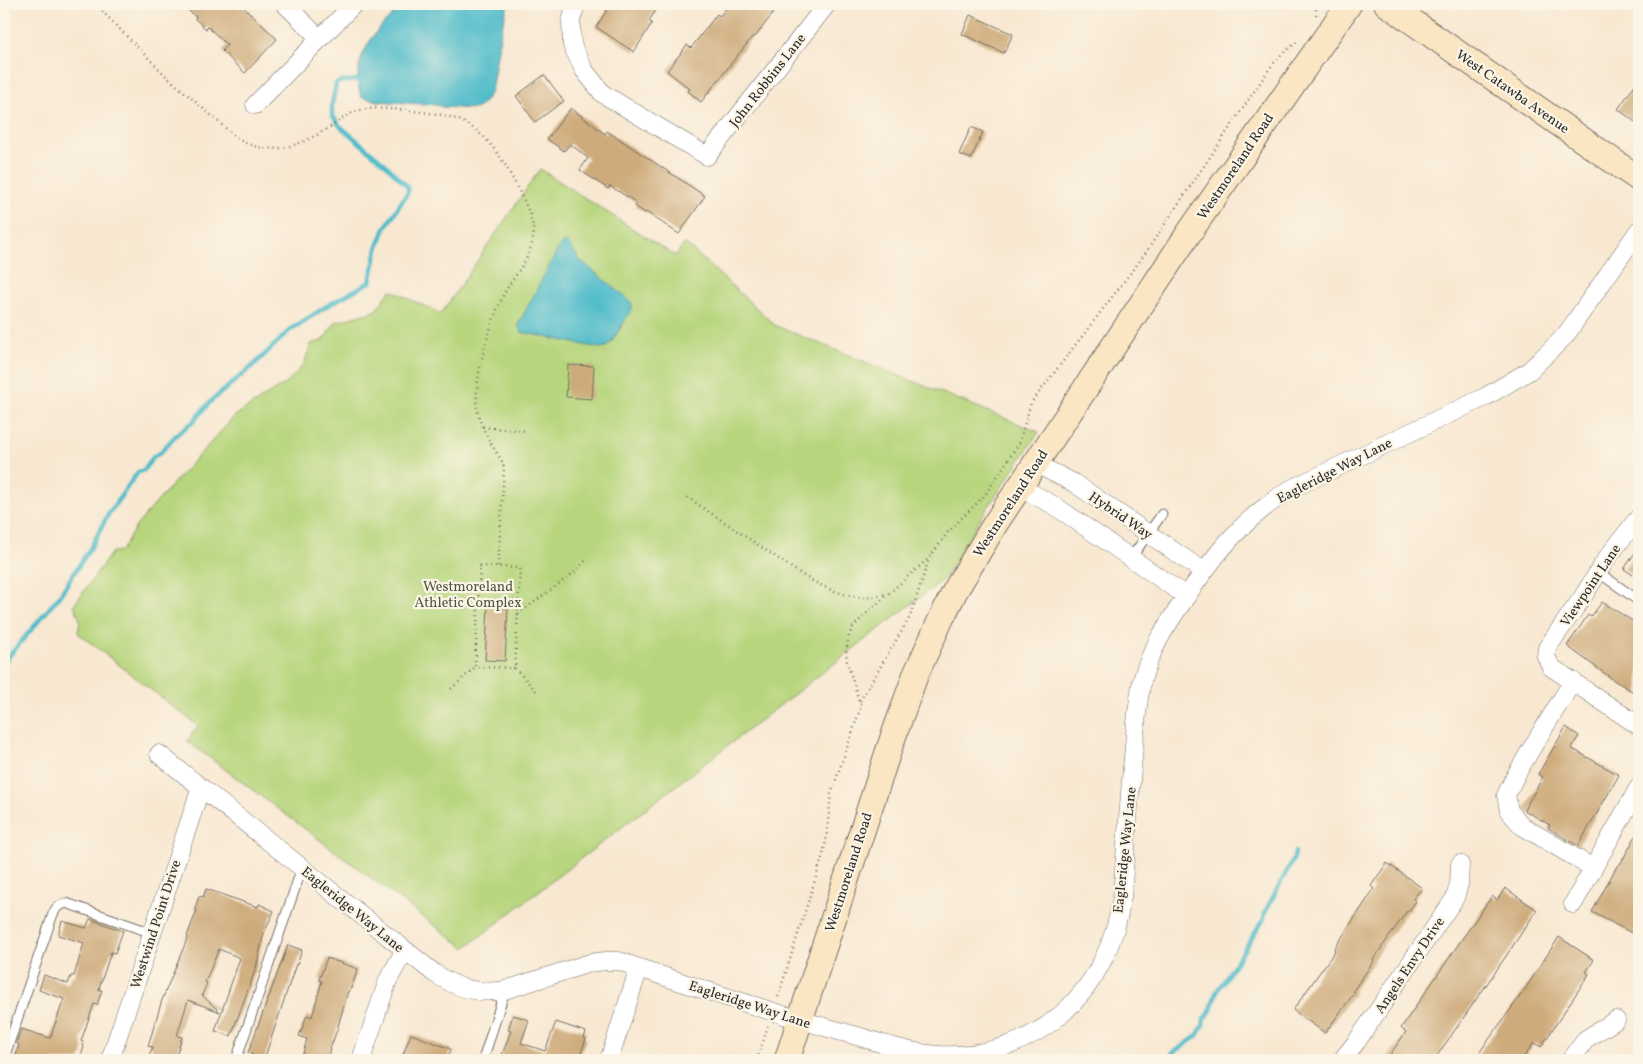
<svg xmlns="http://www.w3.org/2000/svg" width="1643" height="1064" font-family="Vollkorn,serif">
<rect width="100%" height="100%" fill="#fcf5e5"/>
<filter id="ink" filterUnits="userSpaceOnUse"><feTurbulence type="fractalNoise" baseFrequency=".02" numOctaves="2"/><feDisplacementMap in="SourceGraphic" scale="10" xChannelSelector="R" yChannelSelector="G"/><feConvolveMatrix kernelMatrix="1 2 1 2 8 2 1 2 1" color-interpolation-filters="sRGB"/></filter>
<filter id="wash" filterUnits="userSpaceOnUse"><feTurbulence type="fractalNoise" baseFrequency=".0096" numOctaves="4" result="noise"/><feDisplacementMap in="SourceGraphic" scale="20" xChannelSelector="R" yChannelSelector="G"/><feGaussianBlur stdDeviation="1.12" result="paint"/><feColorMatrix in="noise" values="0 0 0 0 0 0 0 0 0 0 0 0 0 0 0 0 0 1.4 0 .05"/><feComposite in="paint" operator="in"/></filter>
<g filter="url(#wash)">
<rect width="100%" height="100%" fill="#f8e8d2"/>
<path fill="#b6d57c" stroke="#708054" d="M540 169 675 256 685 243 776 326 1039 432 982 516 944 579 465 948 187 741 198 726 78 633 80 620 74 605 112 552 121 551 137 525 178 478 236 415 289 381 304 364 311 344 322 341 336 322 375 311 391 290 441 314Z"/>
<path fill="#4fbcca" stroke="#3d747a" d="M408 4H508L501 31 491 92 481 106 475 109 442 107 437 105 378 101 361 97C348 59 378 23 408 4Z
M564 242 568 243 580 260 628 299 632 304V309L611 343 606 347 599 348 521 332 518 325 560 245Z"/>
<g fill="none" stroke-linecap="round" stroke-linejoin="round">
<path stroke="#4fbcca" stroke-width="4.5" d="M4 662 58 598 91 547 109 513 138 472 144 470 154 456 159 454 178 433 192 423 210 402 254 365 290 330 330 304 370 282 377 249 385 228 408 192V187L385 164 340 126 332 115V104L336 84 339 82 363 79
M1168 1060 1173 1053 1197 1036 1203 1025 1204 1019 1211 1010 1216 993 1264 919 1265 912 1294 858 1295 852"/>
</g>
<g id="blocks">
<path fill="#ceab7c" d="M181 4H240L277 39 245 73 222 51 227 45 208 27 206 29 195 19 196 17Z
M611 4H660L649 21 652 23 634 52 596 27Z
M729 4H780L755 37 753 36 701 102 688 91 690 89 667 71 687 45 691 48 717 14 720 16Z
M970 15 1013 34 1004 53 962 34Z
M544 75 564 101 535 122 516 96Z
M1639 79V125L1618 109Z
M571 108 605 134 607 131 705 196 679 234 646 212 645 213 635 206 637 203 610 186 608 189 580 170 588 158 570 144 564 151 547 139Z
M971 127 983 132 971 159 959 154Z
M568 365 594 366 592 399 566 397Z
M1639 547V579L1624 569Z
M1602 602 1639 625V695L1615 681 1567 646 1588 615 1591 617Z
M488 607 508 608 505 661 485 660Z
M1566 727 1579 736 1571 748 1619 775 1578 846 1548 828 1550 825 1524 810 1543 777 1538 774Z
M1639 830V937L1592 912 1617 866 1621 863Z
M1387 863 1422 888 1413 899 1416 901 1408 912 1407 911 1373 960 1374 961 1353 991 1355 992 1325 1033 1293 1010 1335 951 1334 949 1374 889 1371 886Z
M1505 888 1537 910 1496 971 1434 1060H1386L1406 1032 1401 1028 1471 926 1492 896 1497 900Z
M206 889 258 907 259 904 274 911 264 933 256 968 231 1036 215 1031 240 958 219 949 205 982 207 983 202 995 220 1012 188 1000 177 1036 182 1037 175 1060H147L153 1047 148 1046 162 1000 188 937 187 936 197 910 195 909 199 896 203 897Z
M90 919 123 931 115 953 111 952 100 985 99 990H102L97 1005 94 1004 81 1041 83 1042 82 1045 84 1046 80 1060H15L19 1044 16 1043 21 1029 50 1038 64 999 39 990 44 975 68 984 71 976H74L84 943 58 935 62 921 86 928Z
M1559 937 1594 960 1586 972 1589 974 1541 1047 1534 1043 1522 1060H1474L1523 992Z
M288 945 302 950 297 965 296 964 264 1060H249L252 1054 248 1053Z
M327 958 358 969 350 991H348L337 1030 326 1060H301L307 1039 299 1036 307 1015 312 1017 322 981 319 980Z
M513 1015 529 1020 521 1043 545 1051 556 1022 586 1032 584 1038 586 1039 578 1060H500L511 1031 508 1030Z
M411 1034 451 1049 447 1060H411L402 1057Z"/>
</g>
</g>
<g filter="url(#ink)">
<use href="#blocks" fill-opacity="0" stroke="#736d65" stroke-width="1"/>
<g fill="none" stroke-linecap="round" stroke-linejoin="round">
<g stroke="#736d65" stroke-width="11">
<path id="lane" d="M1131 558 1162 514
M1598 572 1639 601
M4 1058 53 914 57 907 66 903 152 933
M236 1060 302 868
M483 1060 505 990"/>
</g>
<g stroke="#736d65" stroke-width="19">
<path id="street" d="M285 4 320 39
M576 4 571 21 572 45 584 70 603 94 707 156 827 4
M255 105 354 4
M1036 464 1074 483 1203 571
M1020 487 1055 506 1186 596
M1639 517 1607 558 1582 598 1547 648 1546 656 1551 667 1639 726
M1573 681 1539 736 1517 773 1506 795 1509 811 1522 826 1593 868
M159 754 434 973C456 988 478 995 505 990L590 963 605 961H619C694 987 770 1012 846 1033 876 1041 907 1053 938 1055 1037 1060 1109 992 1122 897 1125 854 1129 811 1132 768 1135 739 1136 709 1142 681 1150 650 1166 626 1184 600 1216 553 1241 520 1291 489L1485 397 1529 371 1565 336 1639 230
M1573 904 1639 787
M110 1060 201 787
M361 1060 388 980 405 950
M609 1060 639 968
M1342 1060 1357 1041 1455 898 1459 884 1460 864
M1571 1060 1586 1039 1616 1020"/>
</g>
<g stroke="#736d65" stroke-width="27">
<path id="secondary" d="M1387 4 1639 179
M787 1060 890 746 915 676 941 619 955 591 995 524 1189 233 1349 4"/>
</g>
<path stroke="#736d65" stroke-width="2.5" stroke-dasharray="1 4" stroke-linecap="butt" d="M95 4 165 75 238 139C271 158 300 146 330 127 338 122 346 115 355 112 370 106 389 109 404 110 421 112 448 114 463 122 493 137 509 171 523 199 529 211 535 225 533 239 530 258 515 275 505 292 491 319 473 379 477 409 480 428 493 447 503 463L504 469 498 567
M1316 4V15
M483 427 528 431
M687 497C714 515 740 533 767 551 794 569 820 590 852 596 864 599 874 597 886 594
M480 566 518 568 520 570 515 668 475 667Z
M478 599 518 600
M518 614 575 572 587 559
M515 668 537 692
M451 689 475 667
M860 701 910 617 929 559
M778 997 823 855 826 841 831 794 861 707 847 662 846 652 849 635 853 627 870 610 930 557 948 532 985 495 1019 443 1031 403 1142 258 1272 65 1281 55 1297 42
M757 1060 768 1026"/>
<use href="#lane" stroke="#fff" stroke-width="9"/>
<use href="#street" stroke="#fff" stroke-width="18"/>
<use href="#secondary" stroke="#fbe6c4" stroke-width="25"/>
</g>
</g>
<g text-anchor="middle" stroke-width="4.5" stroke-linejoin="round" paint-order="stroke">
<g font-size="14" fill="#2b2b2b" stroke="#fcf5e5">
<text transform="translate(767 80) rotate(-52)" y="5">John Robbins Lane</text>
<text transform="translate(1513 91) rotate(35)" y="5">West Catawba Avenue</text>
<text transform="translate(1235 166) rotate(-56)" y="5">Westmoreland Road</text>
<text transform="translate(1334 470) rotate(-27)" y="5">Eagleridge Way Lane</text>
<text transform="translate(1010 503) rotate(-57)" y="5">Westmoreland Road</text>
<text transform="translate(1121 515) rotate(34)" y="5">Hybrid Way</text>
<text transform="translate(1590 585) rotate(-56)" y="5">Viewpoint Lane</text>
<text transform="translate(1124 850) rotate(-84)" y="5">Eagleridge Way Lane</text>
<text transform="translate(848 872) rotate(-72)" y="5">Westmoreland Road</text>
<text transform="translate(353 909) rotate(39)" y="5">Eagleridge Way Lane</text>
<text transform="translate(155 924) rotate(-72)" y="5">Westwind Point Drive</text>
<text transform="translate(1409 965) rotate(-56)" y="5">Angels Envy Drive</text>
<text transform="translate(750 1004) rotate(18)" y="5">Eagleridge Way Lane</text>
</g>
<g font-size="14" fill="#4e563f" stroke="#fcf5e5">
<text x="468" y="591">Westmoreland<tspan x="468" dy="16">Athletic Complex</tspan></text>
</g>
</g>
<rect width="1643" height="1064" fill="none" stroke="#fcf5e5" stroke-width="20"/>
</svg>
